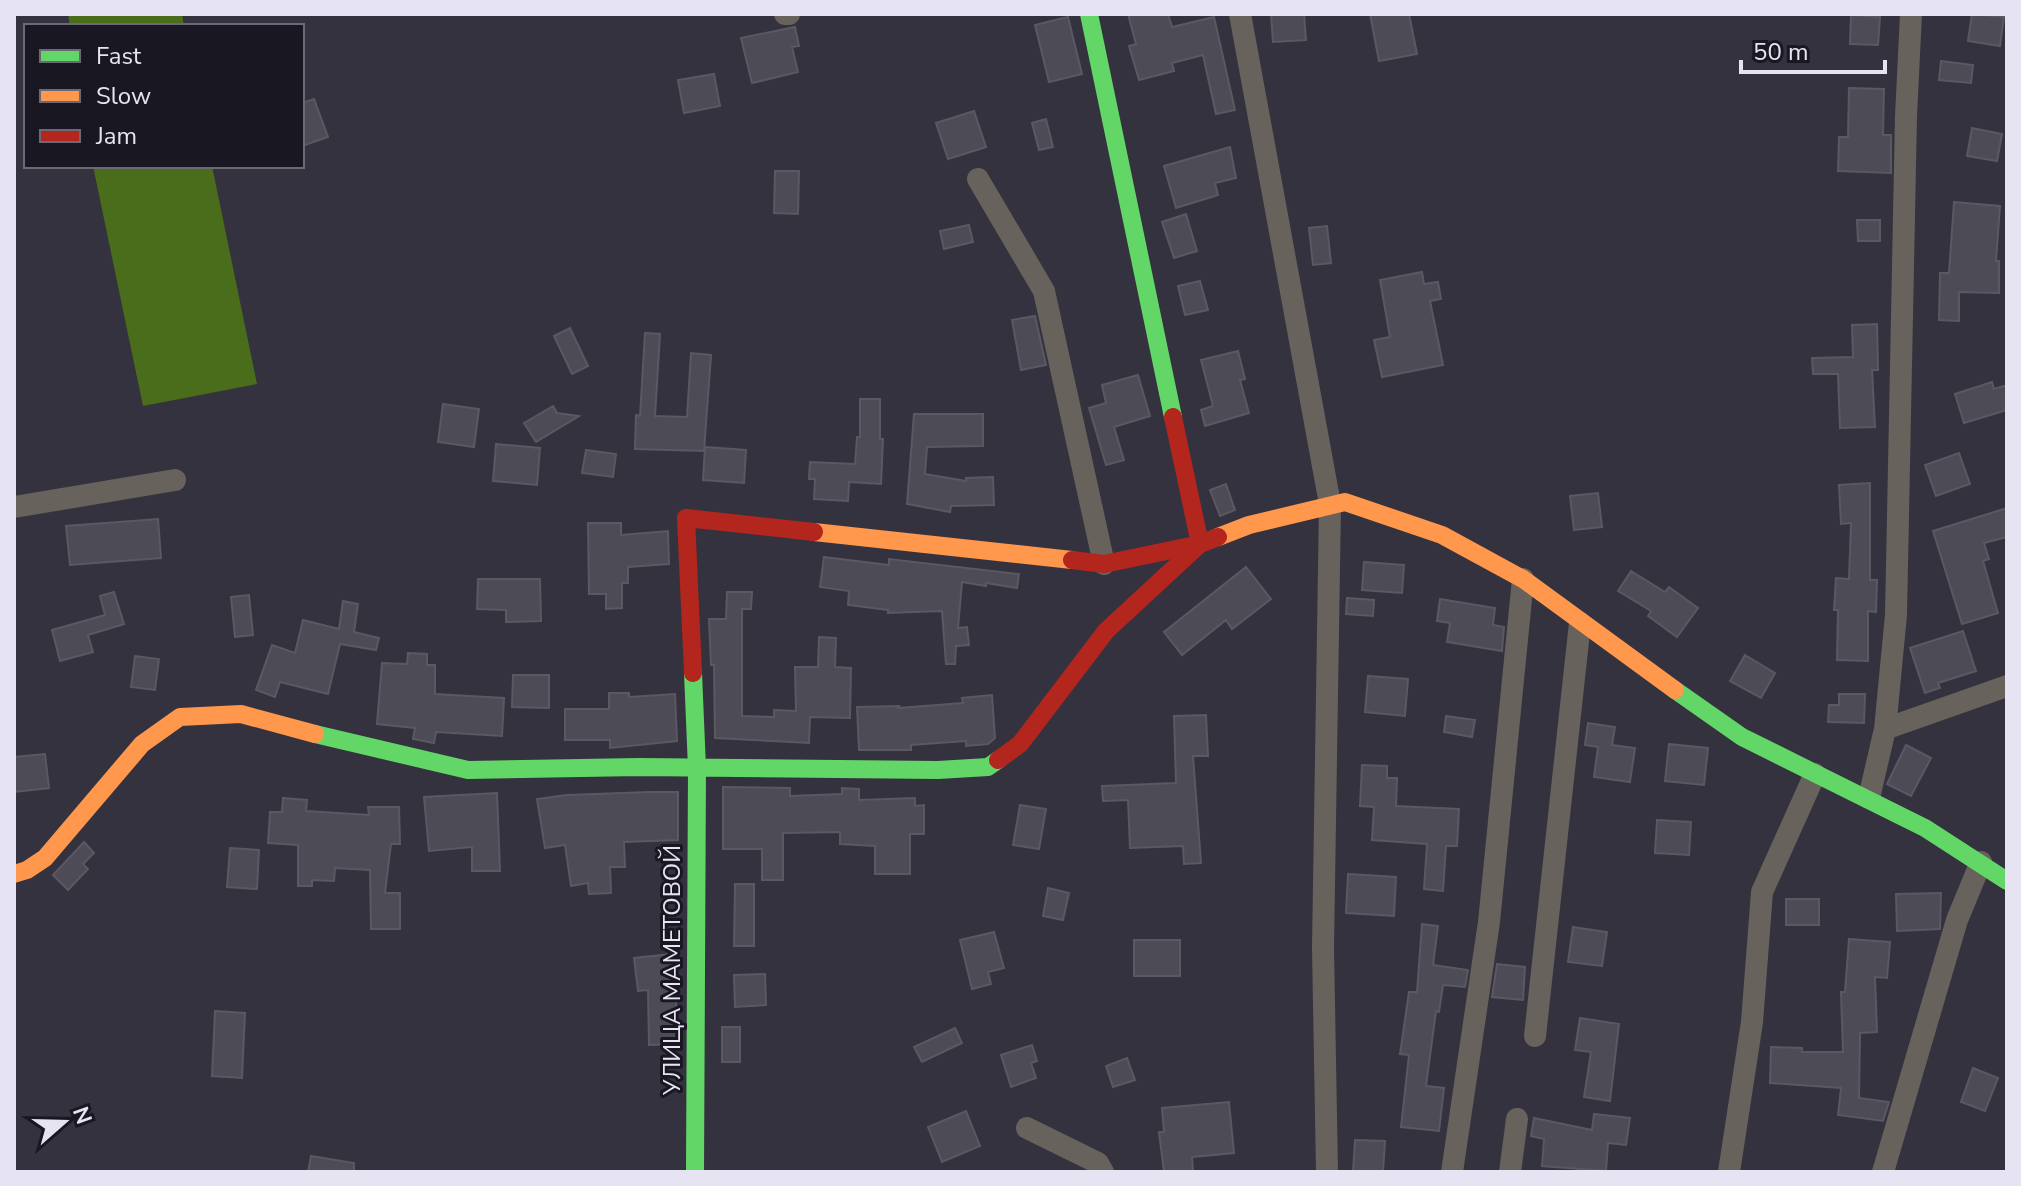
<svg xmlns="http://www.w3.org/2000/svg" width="2021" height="1186" font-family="'Nunito Sans',sans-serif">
<rect width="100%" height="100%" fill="#34323e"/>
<path fill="#4a6d1b" d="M68 14H182L184 26H70Z
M93 166H212L257 384 143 406Z"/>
<path fill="#4d4b56" stroke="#5a5863" stroke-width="2" d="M1128 14H1168L1172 27 1214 17 1235 110 1216 114 1203 55 1172 63 1174 71 1139 80 1129 46 1136 44Z
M1271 14H1304L1306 40 1273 42Z
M1370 14H1409L1417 54 1379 61Z
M1972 14 2004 17 2000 46 1968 41Z
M1851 15 1880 17 1878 45 1850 44Z
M1068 17 1082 74 1049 82 1035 25Z
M795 27 799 46 792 47 798 72 752 83 741 38Z
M1941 61 1973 65 1971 83 1939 80Z
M714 74 720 106 684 113 678 80Z
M1849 88 1884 89 1883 135H1891V173L1838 171 1839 137H1848Z
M314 99 328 137 302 146V103Z
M974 111 986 147 948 159 936 123Z
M1046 119 1053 147 1039 150 1032 123Z
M1972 128 2002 134 1997 161 1967 156Z
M1230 147 1236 178 1215 183 1218 195 1176 208 1164 166Z
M775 171H799L798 214 774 213Z
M1954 202 2000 206 1996 261H1999V293L1959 292V321L1939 320 1940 273H1949Z
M1186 214 1197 251 1174 258 1162 222Z
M1857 220H1880V241H1858Z
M969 225 973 242 944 249 940 231Z
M1327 226 1331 263 1313 265 1309 228Z
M1422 272 1424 284 1438 282 1441 299 1430 301 1443 365 1382 377 1374 340 1390 337 1380 280Z
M1200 281 1208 310 1185 315 1178 286Z
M1035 316 1046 365 1021 370 1012 320Z
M1877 324 1878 370H1872L1875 427 1840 428 1838 374H1813L1812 358 1853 357 1852 325Z
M570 328 588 366 572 374 554 336Z
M645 333 660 334 655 416 687 417 691 353 711 355 704 451 635 449 636 415 640 416Z
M1238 351 1245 379 1240 380 1249 413 1205 426 1201 410 1213 406 1201 360Z
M1138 375 1150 416 1114 427 1124 460 1106 465 1089 408 1106 403 1102 385Z
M1992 382 1994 389 2007 385V410L1964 423 1955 394Z
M860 399H880V439H883L881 484 849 482 848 501 814 499 815 479H809L810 462 855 464 857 437H860Z
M443 404 479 409 474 447 438 442Z
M553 406 557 413 579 416 536 442 524 423Z
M914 414H983V446L927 447 925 474 966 481V478L993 477 994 505 951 506 950 512 907 504Z
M496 444 540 448 537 485 493 481Z
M705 447 746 450 744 483 703 480Z
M586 450 616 454 613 477 582 473Z
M1959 453 1970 484 1936 496 1925 465Z
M1870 483V580H1877L1876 612 1868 611V661L1837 660 1838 610H1834L1836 578 1849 579 1851 523 1841 524 1839 485Z
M1226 484 1235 510 1220 516 1210 490Z
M1598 493 1602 527 1574 530 1570 496Z
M2007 508V537L1984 543 1989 559 1983 561 1998 613 1962 624 1933 531Z
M158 519 161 558 70 565 66 526Z
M588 523H621V535L668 531 669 564 628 567V583H622V608L606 609V594H589Z
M824 557 889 565V559L1019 574 1017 588 986 583V586L962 582 958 628 967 627 969 645 956 646 955 664H946L942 611 888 613V610L848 605 849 591 820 587Z
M1364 562 1404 565 1402 593 1362 590Z
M1246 567 1271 599 1232 629 1226 620 1182 655 1164 632Z
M1631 571 1665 592 1669 587 1698 608 1677 637 1648 616 1651 611 1618 591Z
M478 579H540L541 621 506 622V610L477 609Z
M114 592 124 624 88 635 93 652 60 661 52 630 105 615 100 596Z
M727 592H752L751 609H742V716L774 717V710L796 711 795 667H818L819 637 836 638 835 667 851 668 850 718 810 717 809 743 715 738 714 665H711L709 619H726Z
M249 595 253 635 235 637 231 597Z
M1347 598 1374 600 1373 616 1346 614Z
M1440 599 1495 608 1493 625 1504 627 1502 651 1447 642 1450 623 1437 621Z
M343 601 358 604 354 632 379 638 376 650 340 644 328 694 280 682 275 697 256 690 272 645 295 653 303 620 339 629Z
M1963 631 1976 671 1938 683 1940 688 1925 693 1910 648Z
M408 653 427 654V665H435V694L504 698 502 736 436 732 434 743 413 739 415 728 377 724 382 663 407 664Z
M1745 655 1775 673 1761 698 1730 681Z
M135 656 159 659 155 690 131 687Z
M513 675H549V708L512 707Z
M1368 676 1408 679 1405 716 1365 712Z
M609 693H629V697L675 694 677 741 610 748V740H565V709H609Z
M1839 694H1865L1864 723 1828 722 1829 705H1839Z
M992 695 995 738 988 744 966 746V741L911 745V750H859L857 707 899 706 898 708 963 703 962 698Z
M1206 715 1208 756H1193L1201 863 1184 864 1183 846 1130 848 1128 800 1103 801 1102 786 1176 783 1174 716Z
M1446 716 1475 720 1472 737 1444 732Z
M1588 723 1615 727 1612 745 1635 748 1630 782 1594 777 1598 747 1585 745Z
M1669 744 1708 748 1704 785 1665 781Z
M1906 745 1931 758 1911 796 1887 784Z
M45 754 49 788 14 792V757Z
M1362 765 1387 766V778H1397L1396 806 1459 809 1457 846H1446L1443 891 1424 889 1427 844 1372 840 1374 807 1360 806Z
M723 787 790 788V796L842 794V788L859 789V800L915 798V806L924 805V834H910V874H875V846L840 844V832L783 833V880H762V849H723Z
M649 792H678V840L624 842 625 867H610L611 893 589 894 588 883 571 886 565 845 545 848 537 799 567 795Z
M497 793 500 871H472V847L429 851 424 797Z
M283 798 307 800 306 811 369 815 368 807H399L400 844H391L385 893H400V929H371L370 870 335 868 334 881 312 880V886H298V845L268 843 270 812H282Z
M1020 805 1046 809 1039 849 1013 845Z
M1657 820 1691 822 1689 855 1655 853Z
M84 842 94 853 83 864 88 869 68 890 53 875Z
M230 848 259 850 257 889 227 887Z
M1348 874 1396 877 1394 916 1346 913Z
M735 884H754V946H734Z
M1048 888 1069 893 1063 920 1043 916Z
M1941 893 1940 929 1897 931 1896 894Z
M1786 899H1819V925H1786Z
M1422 924 1438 926 1433 965 1468 970 1465 987 1443 985 1439 1012 1436 1011 1426 1086 1444 1088 1439 1131 1401 1127 1409 1055 1400 1054 1409 992H1417Z
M1573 927 1607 932 1602 966 1568 962Z
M994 932 1004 968 988 972 991 984 972 989 960 940Z
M1849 939 1890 942 1887 978 1875 977 1877 1032 1860 1033 1859 1098 1889 1102 1883 1121 1838 1115 1841 1088 1770 1083 1771 1047 1802 1048V1052H1843L1841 992H1845Z
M1134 940H1180V976H1134Z
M671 954 676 999 677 1044 649 1045 648 990 638 991 634 958Z
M1497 964 1525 967 1523 1000 1492 997Z
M765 974 766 1005 735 1007 734 975Z
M215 1011 245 1013 242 1078 212 1076Z
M1580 1018 1619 1024 1610 1101 1584 1097 1591 1052 1575 1050Z
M722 1027H740V1062H722Z
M955 1028 962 1043 922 1062 914 1047Z
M1032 1045 1037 1061 1031 1063 1036 1078 1011 1087 1001 1055Z
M1127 1058 1135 1080 1113 1087 1106 1066Z
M1973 1068 1998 1078 1985 1111 1961 1102Z
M1229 1102 1234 1153 1192 1157 1193 1172H1164L1159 1132H1164L1162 1108Z
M966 1111 980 1146 942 1162 928 1127Z
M1594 1114 1630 1118 1626 1145 1608 1143 1606 1171 1542 1166 1544 1139 1531 1136 1534 1118 1592 1130Z
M1355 1140 1385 1141 1383 1172H1353Z
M311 1156 354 1163V1172H308Z"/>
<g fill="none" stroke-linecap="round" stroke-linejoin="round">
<path stroke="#67625b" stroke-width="22" d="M785 14H789
M1240 14 1330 504 1323 948 1327 1172
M978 179 1044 291 1104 564
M14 507 175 480
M1885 729 2007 686
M1869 798 1885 729 1896 615 1906 116 1911 14
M1535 1036 1580 623
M1027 1128 1098 1163 1103 1172
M1452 1172 1489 922 1523 579
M1510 1172 1517 1119
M1729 1172 1752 1022 1762 892 1815 774
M1883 1172 1957 920 1981 862"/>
<path stroke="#63d668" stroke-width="18" d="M1089 14 1173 417
M693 673 697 768 695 1172
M1675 690 1742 737 1925 828 2007 881
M315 734 468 770 639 767 938 770 988 767 998 760"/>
<path stroke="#ff974d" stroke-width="18" d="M814 532 1072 560
M1218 537 1249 525 1345 502 1442 535 1523 579 1675 690
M14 874 27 870 45 858 142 744 180 717 241 714 315 734"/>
<path stroke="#b3261e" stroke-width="18" d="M1072 560 1104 564 1200 544 1173 417
M693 673 686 518 814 532
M998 760 1020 744 1106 631 1200 544 1218 537"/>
</g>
<g text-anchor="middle" stroke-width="6" stroke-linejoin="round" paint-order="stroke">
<g font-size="24" fill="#e6e4f3" stroke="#191721">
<text transform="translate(672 970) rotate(-90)" y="8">УЛИЦА МАМЕТОВОЙ</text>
</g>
</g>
<rect width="2021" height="1186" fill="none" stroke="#e6e4f3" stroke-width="32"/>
<rect x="24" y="24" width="280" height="144" fill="#191721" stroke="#6b6975" stroke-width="2"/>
<rect x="40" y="50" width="40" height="12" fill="#63d668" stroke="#6b6975" stroke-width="2"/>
<text x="96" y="64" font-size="24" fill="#e6e4f3">Fast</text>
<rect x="40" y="90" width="40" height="12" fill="#ff974d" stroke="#6b6975" stroke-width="2"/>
<text x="96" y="104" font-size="24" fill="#e6e4f3">Slow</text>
<rect x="40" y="130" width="40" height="12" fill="#b3261e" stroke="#6b6975" stroke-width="2"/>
<text x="96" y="144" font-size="24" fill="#e6e4f3">Jam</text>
<g transform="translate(64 1122) rotate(70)" stroke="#191721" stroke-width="6" paint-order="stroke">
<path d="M0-6L14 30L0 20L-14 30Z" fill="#e6e4f3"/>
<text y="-12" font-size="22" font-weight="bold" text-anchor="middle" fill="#e6e4f3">N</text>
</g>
<path d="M1741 60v12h144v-12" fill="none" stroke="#e6e4f3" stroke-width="4"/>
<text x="1753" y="60" font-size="24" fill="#e6e4f3" stroke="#191721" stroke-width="6" paint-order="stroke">50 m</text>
</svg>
